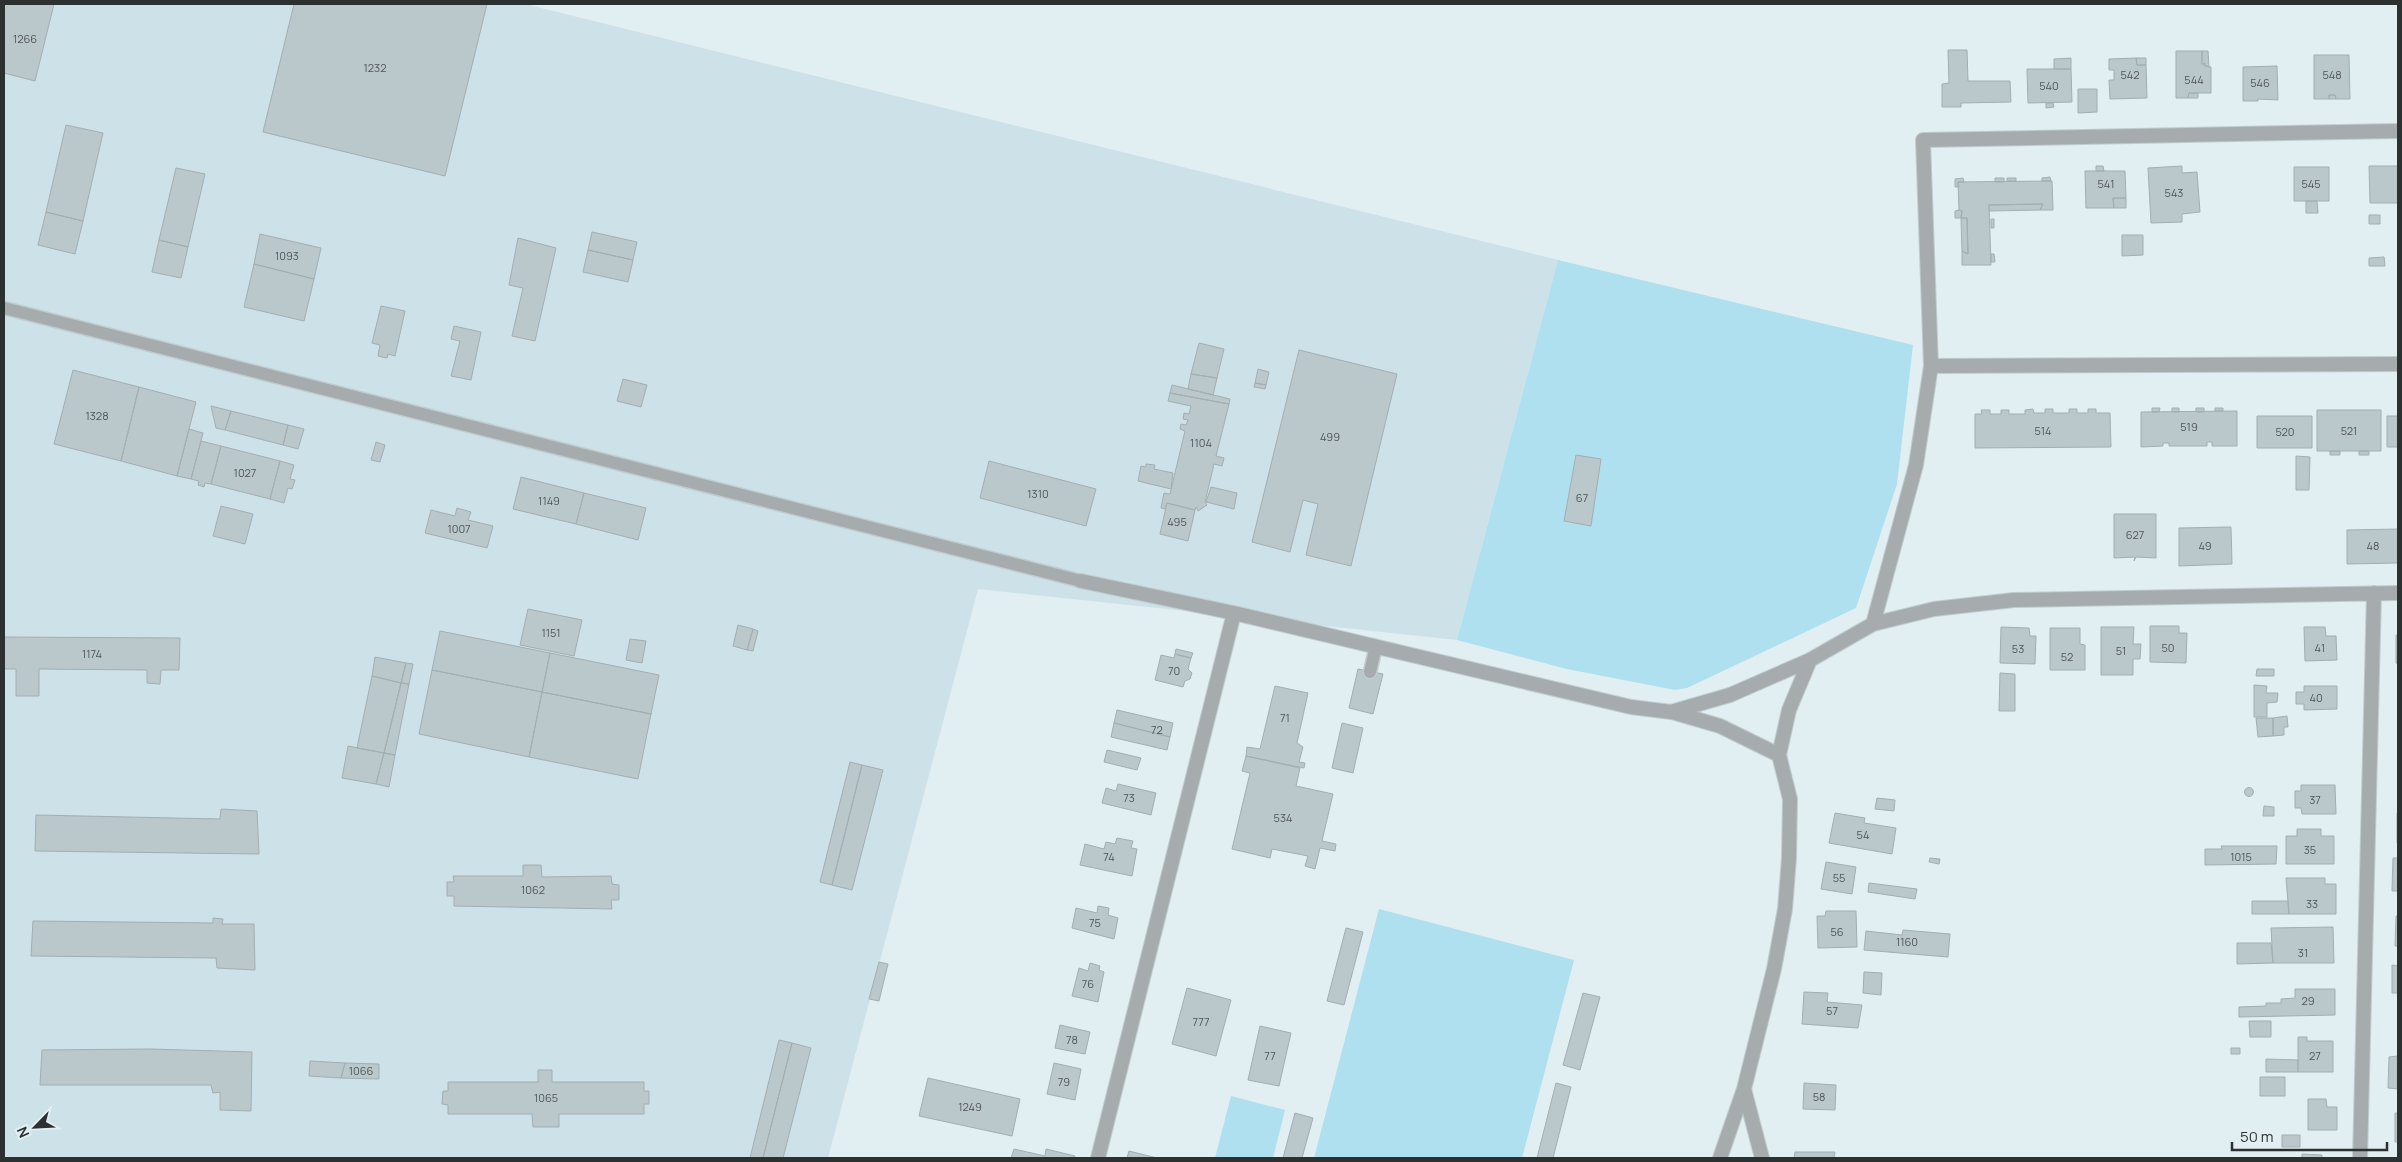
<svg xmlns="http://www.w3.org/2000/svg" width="2402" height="1162" font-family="Manrope,sans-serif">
<rect width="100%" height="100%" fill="#e1eef2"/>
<path fill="#cde1e8" d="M4 4H525L1558 260 1457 640 978 589 828 1158H4Z"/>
<path fill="#afe0ef" d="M1558 260 1913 345 1897 484 1856 608 1687 688 1675 690 1567 669 1457 640Z
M1379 909 1574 960 1522 1158H1314Z
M1231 1096 1285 1110 1273 1158H1215Z"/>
<path fill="#bac7cb" stroke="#a2aeb2" d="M4 4H54L35 81 4 73Z
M294 4H487L445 176 263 132Z
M1948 50H1967L1968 81H2010L2011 102 1961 103V107H1942V84L1949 83Z
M2176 51H2202V64L2205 63V66L2211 67V93H2189L2188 98H2176Z
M2202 51H2208L2209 67 2202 64Z
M2314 55H2349L2350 99H2336L2335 95H2329V99H2314Z
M2071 58V69H2054V59Z
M2136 58 2137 65H2146L2147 98 2110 99 2109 80H2114V70H2109V59Z
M2136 58H2146V65H2137Z
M2277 66 2278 100 2258 99V101H2243V67Z
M2027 69H2071L2072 102 2028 103Z
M2078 89H2097V112L2078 113Z
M2189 93H2198V98H2188Z
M2329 95H2335L2336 99H2329Z
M2046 103H2053L2054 107 2046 108Z
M66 125 103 133 83 221 46 212Z
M2096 166H2103L2104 171H2096Z
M2182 166V173L2197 172 2200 212 2182 214V222L2151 223 2148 168Z
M2369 166H2398V203H2370Z
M2294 167H2329V201H2294Z
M176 168 205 174 188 247 159 240Z
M2085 171H2125L2126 198H2113L2114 208H2086Z
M2050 177 2051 181H2042V178Z
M1963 178 1964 182H1958L1959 187H1955V179Z
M1995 178H2004V182H1995Z
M2007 178H2016V181H2007Z
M2052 181 2053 210H2040L2043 204 1989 205 1991 265H1962V251L1968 254 1967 218H1961L1962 211 1959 210 1958 182Z
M2113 198H2126V208H2114Z
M2306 201H2317L2318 213H2306Z
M2043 204 2040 210 1989 211V205Z
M1959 210 1962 211 1961 218H1955V211Z
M46 212 83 221 75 254 38 245Z
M2369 215H2380V224H2369Z
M1961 218H1967L1968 254 1962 251Z
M1991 219H1994V228H1991Z
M592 232 637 242 633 260 588 250Z
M260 234 321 248 314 279 254 264Z
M2122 235H2143V255L2122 256Z
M518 238 556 248 535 341 512 336 523 288 509 285Z
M159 240 188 247 181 278 152 272Z
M588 250 633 260 628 282 583 272Z
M1991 254H1994L1995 262H1991Z
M2384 257 2385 266H2369V258Z
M254 264 314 279 304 321 244 307Z
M381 306 405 311 395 356 388 354 387 358 378 356 380 345 372 343Z
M454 326 481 332 471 380 451 376 460 341 451 339Z
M1199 343 1224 349 1217 378 1191 374Z
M1299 350 1397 374 1351 566 1306 555 1318 504 1303 500 1290 552 1252 542Z
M1258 369 1269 372 1266 385 1255 383Z
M73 370 139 387 121 461 54 444Z
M1191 374 1217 378 1213 395 1188 389Z
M623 379 647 385 641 407 617 401Z
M1255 383 1266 385 1265 389 1254 387Z
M1172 385 1230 399 1229 404 1170 393Z
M139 387 196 402 177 476 121 461Z
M1170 393 1229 404 1216 456 1224 458 1222 466 1214 464 1205 502 1207 505 1198 511 1196 507 1195 510 1167 503 1165 509 1161 508 1164 493 1170 494 1185 431 1180 429 1181 424 1186 425 1188 420 1183 419 1184 413 1189 414 1191 406 1168 401Z
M211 406 231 411 225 430 216 428Z
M2152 408H2160L2159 412H2152Z
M2172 408H2179V412H2172Z
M2196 408H2204V412H2196Z
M2215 408H2223V411H2215Z
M2033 409 2034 413H2045V409H2053V413H2069V409H2077V413H2088V409H2096V413H2110L2111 447 1975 448V414H1982L1981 410H1990V414H2001V410H2009V414H2025V410Z
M2317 410H2381V451H2317Z
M231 411 288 425 283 445 225 430Z
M2237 411V446H2212V442H2207V446H2169V443H2163V446L2141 447V412Z
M2257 416H2312V448H2257Z
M2387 416H2398V447H2387Z
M288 425 304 429 298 449 283 445Z
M189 429 203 433 191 479 177 476Z
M201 441 221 446 211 484 205 483 204 487 198 485 199 481 191 479Z
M376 442 385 445 380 462 371 460Z
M221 446 280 461 270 499 211 484Z
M2330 451H2340V455H2330Z
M2359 451H2369V455H2359Z
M1576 455 1601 459 1591 526 1564 521Z
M2296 456 2310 457 2309 490H2296Z
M280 461 294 465 290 479 295 480 292 489 288 488 284 503 270 499Z
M989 461 1096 489 1086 526 980 498Z
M1146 464 1155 465 1154 469 1173 473 1171 489 1138 481 1141 466 1146 467Z
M521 477 584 493 576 524 513 509Z
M1211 487 1237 493 1234 509 1206 502Z
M584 493 646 508 638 540 576 524Z
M1167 503 1195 510 1188 541 1160 534Z
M221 506 253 514 245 544 213 536Z
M457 508 471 512 468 520 493 526 487 548 425 533 431 510 455 516Z
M2114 514H2156V558L2136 557 2134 561 2135 557 2114 558Z
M2231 527 2232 564 2179 566V528Z
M2398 529V563L2347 564V530Z
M528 609 582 620 574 656 520 645Z
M738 625 753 629 747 650 733 646Z
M2150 626H2179V633H2187L2186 663 2150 662Z
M2001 627 2029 628 2030 636H2036L2035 664 2000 663Z
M2101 627H2134L2133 644H2141L2140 659H2133V675H2101Z
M2304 627H2325L2326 636H2336L2337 660 2305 661Z
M2050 628H2080V644L2085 645V670H2050Z
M753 629 758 631 753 651 747 650Z
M440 631 550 653 542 692 432 670Z
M2396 635H2398V664L2396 663Z
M4 637 180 638 179 670H161L160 684 147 683V670L39 669V696H16V669H4Z
M630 639 646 641 642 663 626 660Z
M1176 649 1193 653 1191 658 1175 654Z
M550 653 659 675 651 714 542 692Z
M1175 654 1191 658 1188 669 1192 673 1190 679 1185 681 1183 687 1155 680 1161 655 1174 658Z
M375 657 406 663 401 683 372 676Z
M406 663 413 664 409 684 401 683Z
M1358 669 1383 674 1373 714 1349 708Z
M2257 669H2274V676H2256Z
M432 670 542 692 529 757 419 734Z
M2000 673 2015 674V711H1999Z
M372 676 401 683 384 753 357 748Z
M401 683 409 684 395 755 384 753Z
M2254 685 2267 686 2266 693H2278L2277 702 2267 703V717H2254Z
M1275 686 1308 693 1297 743 1303 747 1299 762 1305 763 1304 768 1246 756 1247 747 1260 749Z
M2304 686H2337V709L2304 710V704H2296V692H2304Z
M542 692 651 714 638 779 529 757Z
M1117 710 1173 723 1170 737 1114 723Z
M2287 716 2288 727H2284V735L2273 736V718Z
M2256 718H2273V736L2258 737Z
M1114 723 1170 737 1167 750 1111 737Z
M1342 723 1363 728 1353 773 1332 768Z
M348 746 384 753 376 784 342 778Z
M1107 750 1141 758 1137 770 1104 762Z
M384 753 395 755 389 787 376 784Z
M1246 756 1300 768 1296 786 1333 794 1322 841 1336 844 1335 851 1320 848 1315 869 1305 866 1308 856 1272 849 1270 858 1232 849 1250 773 1242 771Z
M850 762 862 765 832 885 820 882Z
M862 765 883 770 852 890 832 885Z
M1118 784 1156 793 1151 815 1102 803 1106 788 1116 791Z
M2301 785H2335L2336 814H2302L2301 808H2295V791H2301Z
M2244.5 792a4.5 4.5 0 1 1 9 0a4.5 4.5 0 1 1-9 0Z
M1877 798 1895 800 1894 811 1875 809Z
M2264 806 2274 807V816H2263Z
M221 809 257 811 259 854 35 851 36 815 220 819Z
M1835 813 1865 818 1864 823 1896 828 1892 854 1829 843Z
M2397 813H2398V843H2397Z
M2297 829H2321V836H2334V864H2286V836H2297Z
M1117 838 1133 841 1131 848 1137 849 1132 876 1080 865 1085 844 1104 849 1106 842 1115 844Z
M2221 846H2277L2276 864 2205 865V849H2222Z
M1930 858 1940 859 1939 864 1929 862Z
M2393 858H2398V891H2392Z
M1826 862 1856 867 1852 894 1821 889Z
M523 865H541L542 877 611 876 612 884 619 885V900H611L612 909 454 906V896H447V882H454L453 876H523Z
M2286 878H2325V884H2336V914H2289Z
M1869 883 1917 889 1915 899 1868 892Z
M2252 901H2288L2289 914H2252Z
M1098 906 1109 908 1108 915 1118 918 1114 939 1072 928 1076 908 1097 913Z
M1826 911H1856L1857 947 1818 948 1817 916H1825Z
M2396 916H2398V946H2395Z
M213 918 223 919 222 924H254L255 970 217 968 216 958 31 956 33 921 213 923Z
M2333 927 2334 963H2273L2271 928Z
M1346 928 1363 932 1344 1005 1327 1001Z
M1903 930 1950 934 1948 957 1864 950 1866 931 1902 935Z
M2237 943H2271L2273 963 2237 964Z
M879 962 888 964 879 1001 869 999Z
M1090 963 1100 966 1099 970 1104 972 1098 1002 1072 996 1079 968 1088 971Z
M2392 965 2398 966V993H2392Z
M1864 972 1882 973 1881 995 1863 993Z
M1187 988 1231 1000 1216 1056 1172 1044Z
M2295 989H2335V1015L2239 1017V1007L2266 1006V1003H2281V999L2295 998Z
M1804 992 1828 993 1827 1002 1862 1005 1858 1028 1802 1024Z
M1583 993 1600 997 1580 1070 1563 1065Z
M2249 1021H2271V1037H2250Z
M1060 1025 1090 1032 1085 1054 1055 1048Z
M1260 1026 1291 1033 1279 1086 1248 1080Z
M2298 1037H2307V1041H2333V1072H2298Z
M779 1040 792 1043 763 1158H750Z
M792 1043 811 1048 783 1158H763Z
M2231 1048H2240V1054H2231Z
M150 1049 252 1052 251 1111 220 1110V1092L213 1093 211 1085H40L42 1050Z
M2398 1056V1089L2388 1088 2389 1057Z
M2266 1059 2298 1060V1072H2266Z
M310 1061 345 1063 341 1078 309 1076Z
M345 1063 379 1064V1079L341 1078Z
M1054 1063 1081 1069 1075 1100 1047 1094Z
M538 1070H552V1082H644V1091H649V1104H644V1114H559V1127H533L532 1114H448V1105L442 1104 443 1091H448V1082H538Z
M2260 1077H2285V1096H2260Z
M928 1078 1020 1099 1012 1136 919 1116Z
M1556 1083 1571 1087 1553 1158H1537Z
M1804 1083 1836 1085 1835 1110 1803 1109Z
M2308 1099H2326L2327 1107H2337V1130H2308Z
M1295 1113 1313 1118 1302 1158H1283Z
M2395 1113H2398V1142H2395Z
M2282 1135H2300V1147H2282Z
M1014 1149 1045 1156 1046 1149 1075 1156 1074 1158H1011Z
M1129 1151 1157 1158H1127Z
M1795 1152H1835L1834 1158H1794Z
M2302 1154 2322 1155V1158H2302Z"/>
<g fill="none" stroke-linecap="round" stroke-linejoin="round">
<g stroke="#c0cccf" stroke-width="15">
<path id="service" d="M4 308 1081 581
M1370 672 1376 646"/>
</g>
<g stroke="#c0cccf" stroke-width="16">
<path id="minor" d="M1931 366 2398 364
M1081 581 1234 613 1631 707 1671 712 1730 695 1810 660 1873 624 1934 609 2014 600 2398 593
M1873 624 1916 465 1931 366 1923 140 2398 131
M1672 712 1720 726 1779 755
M1744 1089 1762 1158
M1098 1158 1234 613
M1720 1158 1744 1089 1774 969 1785 909 1789 858 1790 799 1779 755 1789 710 1810 660
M2360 1158 2374 593"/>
</g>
<use href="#service" stroke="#a6acad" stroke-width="12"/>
<use href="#minor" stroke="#a6acad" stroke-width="14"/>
</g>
<g text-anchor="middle" stroke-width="4" stroke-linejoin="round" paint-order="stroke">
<g font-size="11" fill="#4f5658">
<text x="25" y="43">1266</text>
<text x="375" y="72">1232</text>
<text x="2130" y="79">542</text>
<text x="2332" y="79">548</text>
<text x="2194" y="84">544</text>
<text x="2260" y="87">546</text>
<text x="2049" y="90">540</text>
<text x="2106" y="188">541</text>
<text x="2311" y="188">545</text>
<text x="2174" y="197">543</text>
<text x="287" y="260">1093</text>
<text x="97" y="420">1328</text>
<text x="2189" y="431">519</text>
<text x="2043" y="435">514</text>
<text x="2349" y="435">521</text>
<text x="2285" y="436">520</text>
<text x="1330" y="441">499</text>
<text x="1201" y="447">1104</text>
<text x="245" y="477">1027</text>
<text x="1038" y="498">1310</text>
<text x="1582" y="502">67</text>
<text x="549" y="505">1149</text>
<text x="1177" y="526">495</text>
<text x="459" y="533">1007</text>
<text x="2135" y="539">627</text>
<text x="2205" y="550">49</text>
<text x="2373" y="550">48</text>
<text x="551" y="637">1151</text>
<text x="2168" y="652">50</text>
<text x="2320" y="652">41</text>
<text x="2018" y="653">53</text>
<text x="2121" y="655">51</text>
<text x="92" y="658">1174</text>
<text x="2067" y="661">52</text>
<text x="1174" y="675">70</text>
<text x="2316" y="702">40</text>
<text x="1285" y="722">71</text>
<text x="1157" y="734">72</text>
<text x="1129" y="802">73</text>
<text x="2315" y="804">37</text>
<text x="1283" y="822">534</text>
<text x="1863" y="839">54</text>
<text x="2310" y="854">35</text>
<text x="1109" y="861">74</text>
<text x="2241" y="861">1015</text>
<text x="1839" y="882">55</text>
<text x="533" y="894">1062</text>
<text x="2312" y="908">33</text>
<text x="1095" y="927">75</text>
<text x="1837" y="936">56</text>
<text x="1907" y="946">1160</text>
<text x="2303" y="957">31</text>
<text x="1088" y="988">76</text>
<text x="2308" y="1005">29</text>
<text x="1832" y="1015">57</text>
<text x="1201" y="1026">777</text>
<text x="1072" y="1044">78</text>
<text x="1270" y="1060">77</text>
<text x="2315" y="1060">27</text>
<text x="361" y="1075">1066</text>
<text x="1064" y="1086">79</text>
<text x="1819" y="1101">58</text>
<text x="546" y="1102">1065</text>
<text x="970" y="1111">1249</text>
</g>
</g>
<rect width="2402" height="1162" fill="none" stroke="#2b3031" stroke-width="10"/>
<g transform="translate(35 1127) rotate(246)" stroke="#e1eef2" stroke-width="4" paint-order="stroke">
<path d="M0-4L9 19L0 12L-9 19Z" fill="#2b3031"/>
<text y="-8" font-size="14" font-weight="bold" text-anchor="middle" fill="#2b3031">N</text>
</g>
<path d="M2232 1142v8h155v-8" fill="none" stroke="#2b3031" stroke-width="2.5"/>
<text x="2240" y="1142" font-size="15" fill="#2b3031" stroke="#e1eef2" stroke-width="4" paint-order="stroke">50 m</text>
</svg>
